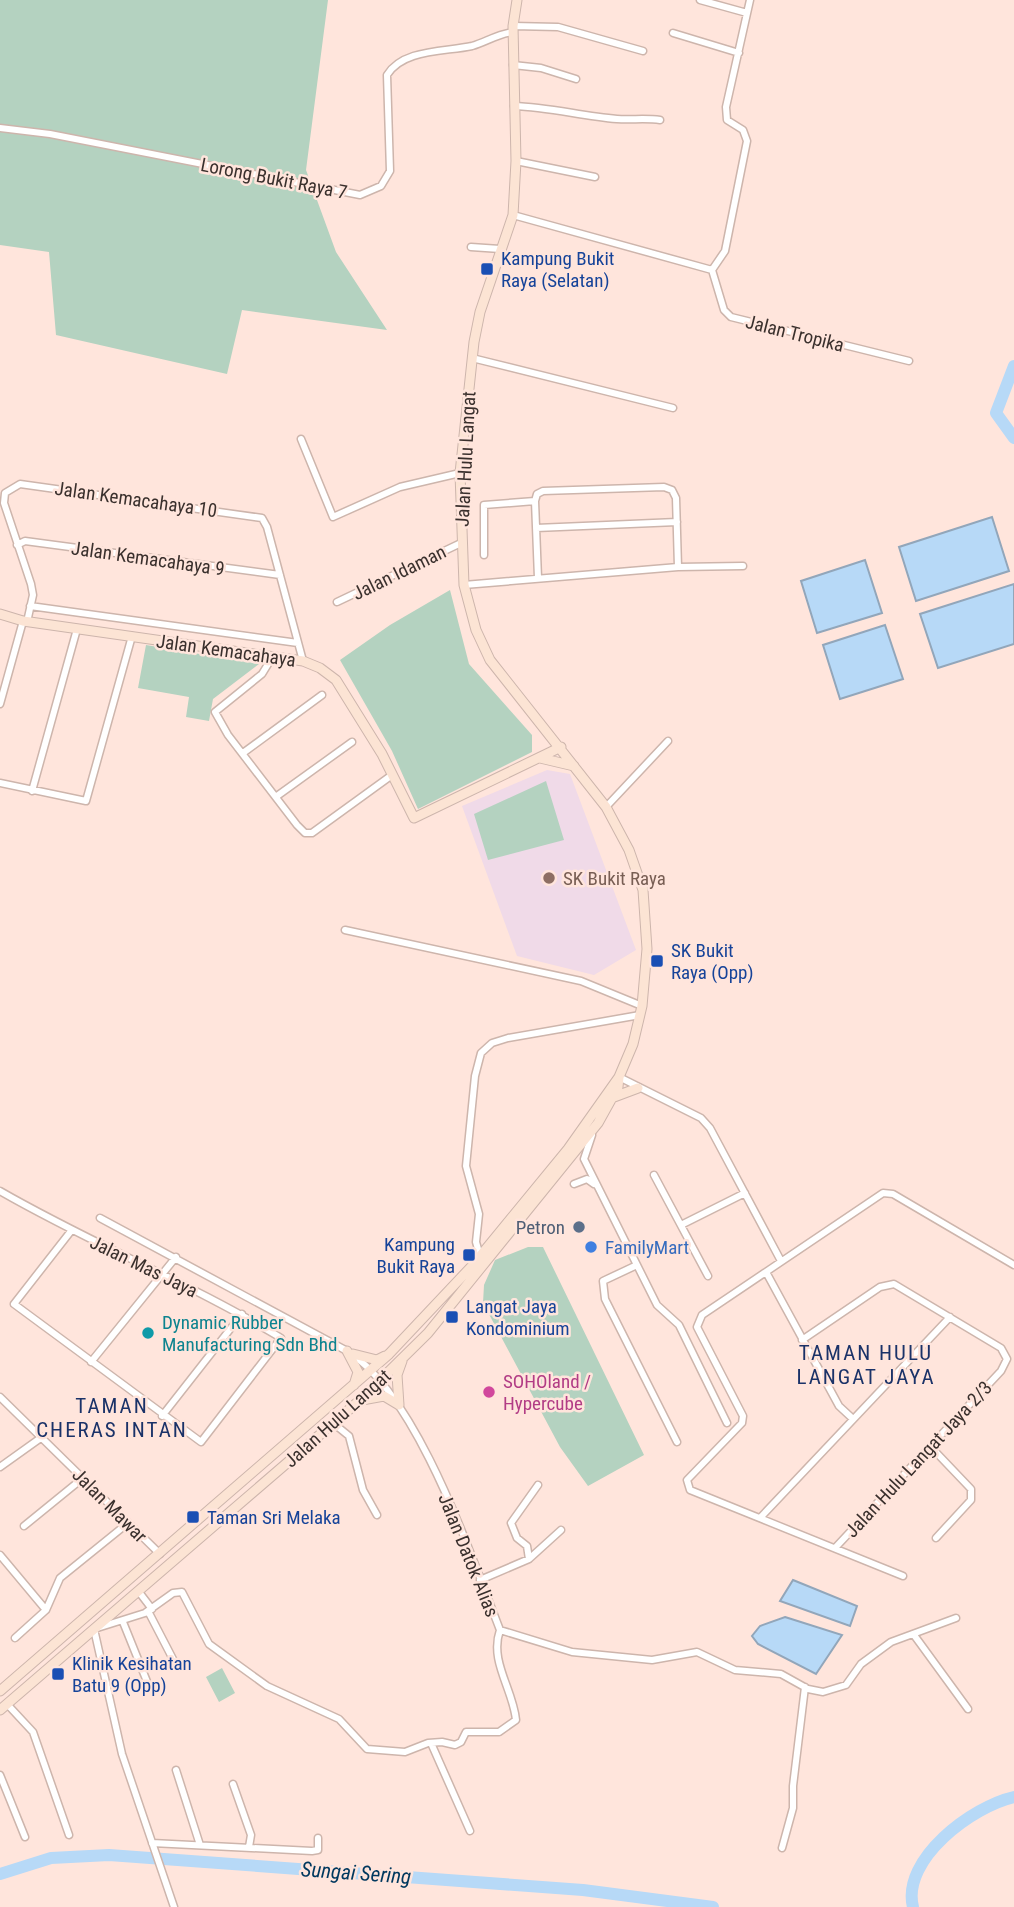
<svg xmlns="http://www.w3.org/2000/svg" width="1014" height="1907" font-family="'Roboto Condensed',sans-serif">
<rect width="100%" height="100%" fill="#ffe5dc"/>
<path fill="#f0dae8" d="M547 770 570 774 636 950 594 975 517 956 462 806Z"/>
<path fill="#b4d2c0" d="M0 0H328L306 170 336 252 387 330 242 310 227 374 56 335 49 252 0 245Z
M450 590 469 664 532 735V752L418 809 392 751 340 660 390 625Z
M146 645 259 664 213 699 209 721 186 717 189 697 138 688Z
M546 781 564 840 488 860 474 814Z
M528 1247H543L644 1455 588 1486 560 1447 483 1303 484 1285 495 1260Z
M222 1668 235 1693 219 1702 206 1677Z"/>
<path fill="#b7d9f7" stroke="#92a6ba" stroke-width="2" d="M992 517 1009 571 916 601 899 547Z
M865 560 882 613 817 633 801 581Z
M1014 584V644L938 668 920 614Z
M885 625 903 679 840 699 823 645Z
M793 1580 857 1606 850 1626 780 1601Z
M785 1617 842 1635 816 1674 758 1644 752 1636 760 1626Z"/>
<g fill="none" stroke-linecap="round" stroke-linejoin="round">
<path stroke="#b7d9f7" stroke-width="12" d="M1014 366 996 413 1014 438
M0 1874 51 1858 109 1855 583 1890 713 1907
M913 1907C901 1859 973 1806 1014 1797"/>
<g stroke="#cdb5ac" stroke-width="9">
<path id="street" d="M700 0 747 13
M513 26 558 27 643 51
M673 33 739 53
M513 65 541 68 576 79
M514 106C549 107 581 116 617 119 631 120 646 118 660 120
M0 128 50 134 360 195 381 186 390 171 387 75C403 49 444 52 472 46 486 42 497 34 513 32
M516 161 595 177
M513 215 712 270
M471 247 500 249
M712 270 725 251 747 141 743 130 727 120 726 107 750 0
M712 270 724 310 731 317 909 361
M472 358 673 408
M301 439 333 517 400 487 460 473
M536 528 677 522
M17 545 25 541 280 575
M484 555V505L535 501
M538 578 535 501 537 494 543 491 664 487 672 490 676 498 678 567
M464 585 678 567 743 566
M337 602 461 543
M30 606 298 643
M27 622 33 595 31 584 4 503 5 493 20 484 262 518 267 527 303 661
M273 656 262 674 215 712 228 735 297 825 305 833H312L392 775
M0 704 23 621
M243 753 322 695
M0 783 86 801 132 636
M32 791 77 629
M277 796 352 742
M606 807 668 741
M345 930 581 981 642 1006
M619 1077 701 1118 710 1128 781 1261
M592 1135 584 1159 657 1305 679 1325 727 1423
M654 1175 708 1276
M574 1184 587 1179 594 1184
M0 1191C92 1244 190 1283 281 1338L201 1442 14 1304 71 1231
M100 1218 347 1351C417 1394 470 1553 500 1630L572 1652 652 1660 697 1652 735 1670 781 1674 808 1689 823 1692 846 1685 861 1664 891 1642 956 1618
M681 1225 745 1193
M480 1256 476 1242 479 1214 466 1166 475 1076 481 1053 492 1043 508 1038 640 1015
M637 1265 603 1281 605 1299 677 1442
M766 1272 839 1406 853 1419
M802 1340 880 1287 894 1284 1001 1348 1007 1359 1001 1371 835 1548
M91 1362 176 1257
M0 1397 160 1554
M162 1416 242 1314
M333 1423 349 1436 363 1490 377 1515
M930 1446 971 1489V1500L936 1538
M0 1467 42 1437
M760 1518 950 1317
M24 1526 83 1478
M0 1555 46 1610
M529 1559 527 1546 517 1538 511 1523 538 1485
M903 1576 690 1490 687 1480 742 1423 743 1416 697 1327 702 1315 883 1193 893 1194 1014 1265
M480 1580 529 1559 561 1530
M139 1592 152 1609
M148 1611 176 1665
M123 1622 150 1689
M914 1635 968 1709
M15 1638 46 1610 60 1578 128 1523
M7 1704 33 1732 69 1835
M431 1743 470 1831
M176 1770 200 1845
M0 1775 25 1837
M233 1784 251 1835 249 1847
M152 1843 312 1851 318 1850V1838
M782 1848 793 1808V1786L805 1687
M174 1907 122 1754 94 1629 145 1613 173 1593 182 1592 209 1644 267 1686 339 1719 367 1749 405 1752 428 1743 442 1742 455 1745 461 1742 466 1732H499L516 1720C513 1689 489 1661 500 1630"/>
</g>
<g stroke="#cdb5ac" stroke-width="11">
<path id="secondary" d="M0 614 23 621 303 661 320 668 336 680 382 754 414 818 561 747
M540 758 574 766
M614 1097 638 1088
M347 1351 358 1372 354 1385
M353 1354 377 1360 385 1356
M362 1400 384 1396 399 1405
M399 1405 397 1375 402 1361
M0 1691 389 1354 472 1266 568 1149 619 1077 633 1044 642 1006 647 949 643 890 629 850 606 807 490 660 476 630 464 585 460 473 474 342 480 312 513 215 516 161 513 26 517 0
M0 1710 359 1401 428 1333 598 1123 618 1087 619 1077"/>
</g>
<use href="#street" stroke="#fff" stroke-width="6"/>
<use href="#secondary" stroke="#fce4d4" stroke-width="9"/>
</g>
<g fill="#1a4fb4" stroke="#ffe5dc" stroke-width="2.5">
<rect x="480" y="262" width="14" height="14" rx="3.5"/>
<rect x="650" y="954" width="14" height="14" rx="3.5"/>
<rect x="462" y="1248" width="14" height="14" rx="3.5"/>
<rect x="445" y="1310" width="14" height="14" rx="3.5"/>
<rect x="186" y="1510" width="14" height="14" rx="3.5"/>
<rect x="51" y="1667" width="14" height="14" rx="3.5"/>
</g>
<circle fill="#8d6e63" stroke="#ffe5dc" stroke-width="2.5" cx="549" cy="878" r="7"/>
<circle fill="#5c6f8a" stroke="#ffe5dc" stroke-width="2.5" cx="579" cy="1227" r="7"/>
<circle fill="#3f7fe0" stroke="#ffe5dc" stroke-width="2.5" cx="591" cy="1247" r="7"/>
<circle fill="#0f9aa8" stroke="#ffe5dc" stroke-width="2.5" cx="148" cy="1333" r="7"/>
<circle fill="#d1479c" stroke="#ffe5dc" stroke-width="2.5" cx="489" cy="1392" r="7"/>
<g text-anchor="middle" stroke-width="5" stroke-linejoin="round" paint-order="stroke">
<g font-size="19" fill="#3a302d" stroke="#ffe5dc">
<text transform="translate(274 178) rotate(11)" y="7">Lorong Bukit Raya 7</text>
<text transform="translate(795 333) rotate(14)" y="7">Jalan Tropika</text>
<text transform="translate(465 459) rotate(-87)" y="7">Jalan Hulu Langat</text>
<text transform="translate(136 499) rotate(8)" y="7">Jalan Kemacahaya 10</text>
<text transform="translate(148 558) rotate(8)" y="7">Jalan Kemacahaya 9</text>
<text transform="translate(399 572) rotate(-26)" y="7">Jalan Idaman</text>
<text transform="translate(226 650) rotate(8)" y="7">Jalan Kemacahaya</text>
<text transform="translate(144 1266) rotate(26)" y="7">Jalan Mas Jaya</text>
<text transform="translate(337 1418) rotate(-42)" y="7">Jalan Hulu Langat</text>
<text transform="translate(918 1459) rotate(-47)" y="7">Jalan Hulu Langat Jaya 2/3</text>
<text transform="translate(110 1505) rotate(45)" y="7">Jalan Mawar</text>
<text transform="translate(469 1555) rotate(68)" y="7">Jalan Datok Alias</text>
</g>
<g font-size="19" fill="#164399" stroke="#ffe5dc" text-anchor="start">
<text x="501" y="265">Kampung Bukit<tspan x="501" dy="22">Raya (Selatan)</tspan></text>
<text x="671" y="957">SK Bukit<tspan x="671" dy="22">Raya (Opp)</tspan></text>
<text x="455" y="1251" text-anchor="end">Kampung<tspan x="455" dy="22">Bukit Raya</tspan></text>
<text x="466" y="1313">Langat Jaya<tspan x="466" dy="22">Kondominium</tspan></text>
<text x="207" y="1524">Taman Sri Melaka</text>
<text x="72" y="1670">Klinik Kesihatan<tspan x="72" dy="22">Batu 9 (Opp)</tspan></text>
</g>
<g font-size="19" fill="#785e54" stroke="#ffe5dc" text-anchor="start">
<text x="563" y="885">SK Bukit Raya</text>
</g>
<g font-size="19" fill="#4e5e75" stroke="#ffe5dc" text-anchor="end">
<text x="565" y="1234">Petron</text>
</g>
<g font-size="19" fill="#366cbe" stroke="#ffe5dc" text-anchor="start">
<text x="605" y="1254">FamilyMart</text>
</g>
<g font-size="19" fill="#0d838f" stroke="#ffe5dc" text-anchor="start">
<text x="162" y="1329">Dynamic Rubber<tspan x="162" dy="22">Manufacturing Sdn Bhd</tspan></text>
</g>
<g font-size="19" fill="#b23c85" stroke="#ffe5dc" text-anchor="start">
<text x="503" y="1388">SOHOland /<tspan x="503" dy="22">Hypercube</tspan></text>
</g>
<g font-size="21" letter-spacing="2" fill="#1a3268" stroke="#ffe5dc">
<text x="866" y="1360">TAMAN HULU<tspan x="866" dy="24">LANGAT JAYA</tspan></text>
<text x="112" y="1413">TAMAN<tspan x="112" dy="24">CHERAS INTAN</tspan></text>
</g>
<g font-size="21" font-style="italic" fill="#00385e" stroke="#ffe5dc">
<text transform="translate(356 1873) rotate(4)" y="7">Sungai Sering</text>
</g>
</g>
</svg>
